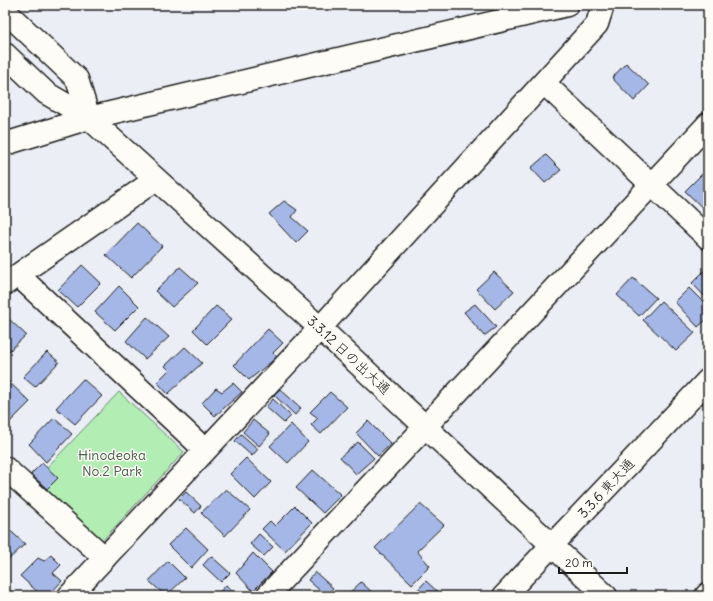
<svg xmlns="http://www.w3.org/2000/svg" width="713" height="601" font-family="Delius,'Klee One',sans-serif">
<rect width="100%" height="100%" fill="#ebeef4"/>
<filter id="ink" filterUnits="userSpaceOnUse"><feTurbulence type="fractalNoise" baseFrequency=".025" numOctaves="2"/><feDisplacementMap in="SourceGraphic" scale="8" xChannelSelector="R" yChannelSelector="G"/><feConvolveMatrix kernelMatrix="1 2 1 2 8 2 1 2 1" color-interpolation-filters="sRGB"/></filter>
<g filter="url(#ink)">
<path fill="#b2eeb4" stroke="#678568" d="M119 392 184 452 102 541 35 480Z"/>
<path fill="#a5b7e6" stroke="#1c1c1c" d="M626 63 649 85 634 101 612 78Z
M546 155 561 170 545 183 531 168Z
M706 170 708 171V213L685 191Z
M284 201 297 210 292 217 308 231 296 243 269 214Z
M137 223 162 246 131 278 106 255Z
M82 265 101 283 77 307 58 290Z
M180 267 198 283 172 307 155 291Z
M708 267V300L692 283Z
M494 272 514 291 495 309 476 289Z
M633 278 656 298 639 316 617 295Z
M119 286 139 306 115 330 95 312Z
M689 288 708 307V318L698 327 675 302Z
M661 301 695 333 676 351 643 320Z
M475 304 496 327 484 336 464 312Z
M216 306 232 319 207 344 193 330Z
M147 317 169 337 145 359 126 341Z
M9 319 26 335 5 355V323Z
M268 329 283 343 273 353 277 357 249 380 234 365Z
M185 347 202 363 168 394 157 382 169 370 165 366Z
M47 352 59 362 35 387 23 377Z
M6 379 30 402 5 427V381Z
M83 379 102 396 75 424 56 408Z
M233 383 242 392 215 416 202 403 216 388 222 392Z
M280 389 301 408 295 415 274 395Z
M330 392 347 407 321 434 311 425 318 418 310 412Z
M273 399 291 416 284 423 266 407Z
M54 418 72 434 46 462 29 444Z
M253 420 270 434 259 446 243 432Z
M368 421 391 444 378 456 356 433Z
M291 424 308 442 288 463 270 446Z
M241 434 258 449 252 456 235 441Z
M358 442 374 458 356 474 340 457Z
M246 458 271 482 255 499 230 474Z
M42 463 58 478 47 489 31 474Z
M313 470 341 495 323 513 296 488Z
M226 489 250 510 225 536 201 513Z
M186 492 201 506 195 513 179 499Z
M420 504 444 525 417 551 430 566 412 584 375 548Z
M295 506 312 523 285 551 262 529 270 521 275 526Z
M5 526 25 544 5 563Z
M186 528 208 549 191 568 168 545Z
M259 534 273 547 264 556 250 544Z
M253 553 272 572 253 591 236 573Z
M51 555 61 565 53 573 62 581 48 596H42L20 576 38 558 44 561Z
M211 556 230 573 221 582 203 565Z
M168 561 185 578 166 596 149 581Z
M315 572 333 588 326 596 308 580Z
M426 581 442 596H412Z
M361 582 376 596H346Z
M226 585 238 596H216Z"/>
<g fill="none" stroke-linecap="round" stroke-linejoin="round">
<g stroke="#1c1c1c" stroke-width="25">
<path id="minor" d="M5 11 77 79 89 118
M5 54 46 93 89 118 320 328 606 596
M544 83 708 238
M5 144 89 118 567 5
M18 275 205 450
M5 284 155 180
M5 468 105 558
M69 596 320 328 597 24 603 5
M267 596 708 124
M504 596 708 380
M706 596 708 594"/>
</g>
<use href="#minor" stroke="#fdfcf7" stroke-width="22"/>
</g>
</g>
<g text-anchor="middle" stroke-width="3" stroke-linejoin="round" paint-order="stroke">
<g font-size="14" fill="#1c1c1c" stroke="#fdfcf7">
<text transform="translate(349 355) rotate(43)" y="5">3.3.12 日の出大通</text>
<text transform="translate(606 488) rotate(-47)" y="5">3.3.6 東大通</text>
</g>
<g font-size="14" fill="#495b4a" stroke="#fdfcf7">
<text x="112" y="460">Hinodeoka<tspan x="112" dy="16">No.2 Park</tspan></text>
</g>
</g>
<rect width="713" height="601" fill="none" stroke="#fdfcf7" stroke-width="20"/>
<rect x="10" y="10" width="693" height="581" fill="none" stroke="#1c1c1c" stroke-width="1.5" filter="url(#ink)"/>
<path d="M559 567v6h68v-6" fill="none" stroke="#1c1c1c" stroke-width="2"/>
<text x="565" y="567" font-size="12" fill="#1c1c1c" stroke="#fdfcf7" stroke-width="3" paint-order="stroke">20 m</text>
</svg>
